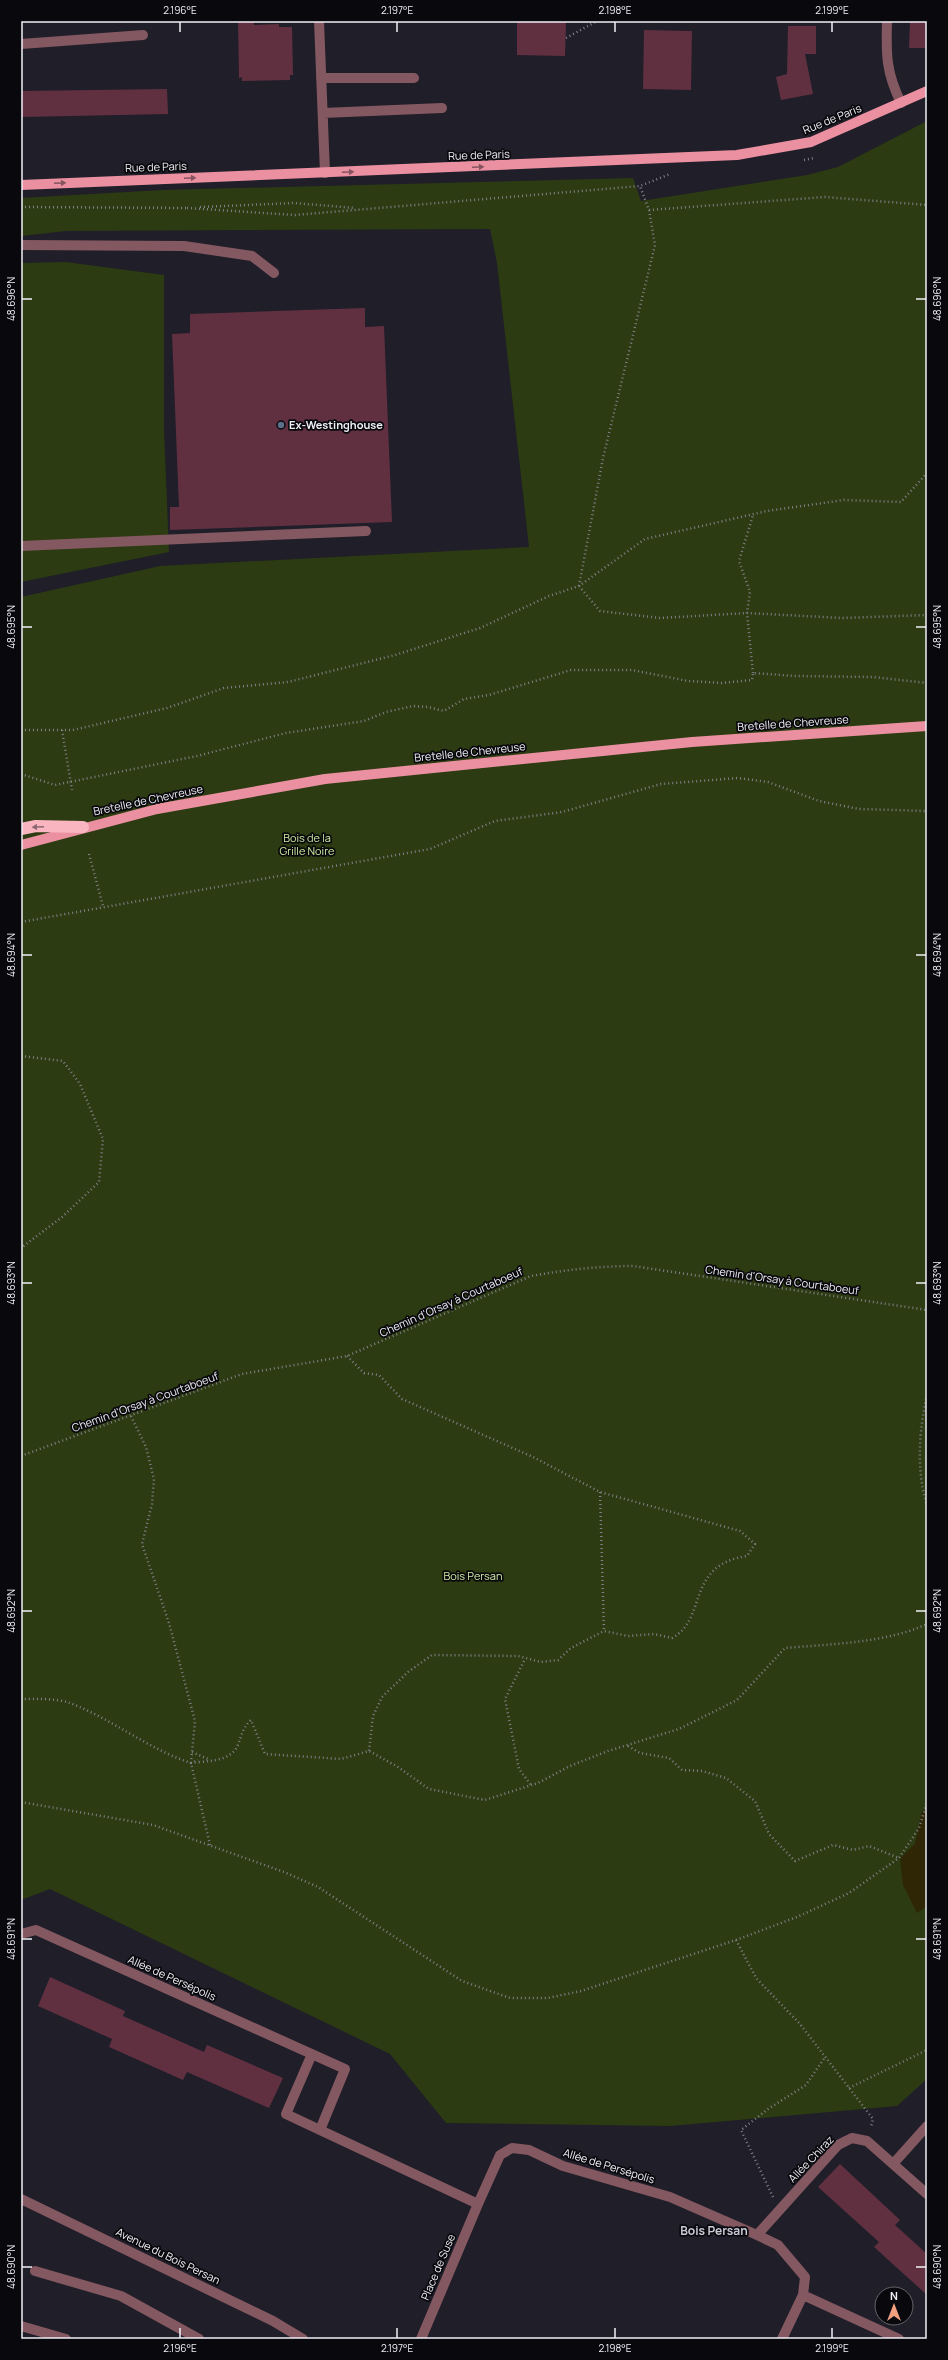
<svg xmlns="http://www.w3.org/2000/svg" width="948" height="2360" font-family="Manrope,sans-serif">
<rect width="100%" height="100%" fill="#1f1e29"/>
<path fill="#2c3b11" d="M927 121V1809L922 1811 915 1844 916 1912 927 1906V2079L897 2106 670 2126 446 2123 390 2054 50 1889 21 1900V597L160 566 529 547 497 263 490 229 66 231 21 236V198L162 190 633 178 641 201 807 175 838 167Z
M66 262 164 275V429L169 552 21 582V263Z"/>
<path fill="#2f2605" d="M927 1809V1906L917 1913 903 1885 900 1858 915 1844 922 1811Z"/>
<path fill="#603041" d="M238 21H254V25L279 24V27H292L293 75H290V80L242 81V77L239 78Z
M517 21H566L565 56 517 55Z
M910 21H927V48H909Z
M788 26H816V54H805L813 94 781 100 776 77 787 74Z
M644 30 692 31 691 90 643 89Z
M167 89 168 114 22 117 21 91Z
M365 308V327L384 326 392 522 170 530V507H179L172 334 190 333V314Z
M50 1977 125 2011 123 2016 204 2052 207 2045 283 2078 269 2108 187 2072 183 2080 109 2047 112 2039 38 2006Z
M840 2164 900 2220 895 2225 927 2254V2295L874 2247 879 2242 818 2187Z"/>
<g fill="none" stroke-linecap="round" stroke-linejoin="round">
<path stroke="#808089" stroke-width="2.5" stroke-dasharray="1 3" stroke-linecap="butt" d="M566 38 597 21
M804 160 814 158
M21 207 189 208
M200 207 294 203 355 208
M187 208 295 215 640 186 670 174
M649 210 825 197 927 205
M579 586 603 458 655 245 649 210 640 186
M579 586 600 611 660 618 747 613 842 618 927 615
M753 673 747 613 750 592 739 561 753 515
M21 730H73L167 708 224 688 288 682 395 655 480 628 549 596 579 586 645 539 767 511 844 500 901 502 927 473
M62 730 72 790
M21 774 55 785 197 756 286 733 364 721 386 712 413 706 428 707 444 711 464 699 489 695 571 670H632L688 681 722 683 752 680 753 673 795 676 873 677 927 683
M89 854 103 906
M21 922 430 849 495 821 562 812 661 784 738 778 768 782 819 801 859 809 927 811
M21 1056 63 1061 80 1084 103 1139 99 1182 62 1217 21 1248
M347 1356 364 1373 379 1375 402 1399 533 1457 600 1492 740 1531 755 1544 747 1556C685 1565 708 1619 672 1638L654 1634 628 1636 604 1631 571 1648 558 1660 541 1662 518 1656 432 1655 408 1672 382 1697 373 1716 369 1751
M927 1395C919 1430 916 1471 927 1505
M131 1416 146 1447 154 1479 152 1504 142 1544 169 1623 195 1721 191 1763 210 1845
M21 1456 242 1374 347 1356 531 1276C565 1270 598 1266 633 1266L927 1310
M600 1492 604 1631
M524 1661 505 1699 519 1769 531 1785
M21 1699C35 1699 56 1698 70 1703 112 1719 148 1749 191 1763L198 1760
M628 1746 640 1753 669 1758 682 1770 702 1771 726 1778 755 1801 769 1834 795 1861 833 1845 853 1850 869 1846 899 1858
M192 1752 210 1760
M191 1763C205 1761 229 1762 237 1747 242 1736 242 1728 251 1720L265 1754 341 1759 369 1751 398 1767 429 1789 485 1800 538 1783 570 1766 608 1751 679 1729 737 1700 785 1648C830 1644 887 1643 927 1624
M21 1802 153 1825 284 1872 318 1887 462 1981 510 1998H548L581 1991 736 1940 797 1917 849 1893 899 1858 919 1828 927 1803
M736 1940 756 1978 800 2024 873 2119 871 2127
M849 2088 927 2050
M773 2197 741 2130 768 2109 806 2085 825 2057"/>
<path stroke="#845860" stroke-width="10" d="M319 21 325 173
M887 21C886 55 886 72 901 103
M21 44 143 35
M321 78H414
M323 113 442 108
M21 245 184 246 252 256 274 273
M21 546 366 531
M21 1934 36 1930 345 2069 320 2130 478 2204 500 2155 512 2148 529 2150 563 2166 670 2197 757 2235 778 2245 805 2277 803 2295 782 2339
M312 2054 286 2114 320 2130
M893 2164 927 2126
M21 2199 273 2321 303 2339
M757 2235 838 2145 852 2138 867 2141 927 2194
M35 2271 121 2296 199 2339
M803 2295 899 2339
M21 2326 66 2339
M421 2339 478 2204"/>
<path stroke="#eb90a1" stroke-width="10" d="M21 185 737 155 811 142 927 91
M21 845 157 809 325 779 692 742 927 726"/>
<path stroke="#f9b6c1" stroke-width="12" d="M21 829 36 826 83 827"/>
</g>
<defs><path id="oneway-solid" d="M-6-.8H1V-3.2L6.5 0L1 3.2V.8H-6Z"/></defs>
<g fill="#85535e">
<use href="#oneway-solid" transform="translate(478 167) rotate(-2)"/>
<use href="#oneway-solid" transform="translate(348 172) rotate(-2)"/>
<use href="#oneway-solid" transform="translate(190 178) rotate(-2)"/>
<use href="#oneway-solid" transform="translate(60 183) rotate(-2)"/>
</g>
<use fill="#8d6870" href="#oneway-solid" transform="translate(38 827) rotate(177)"/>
<path fill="none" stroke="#efeff6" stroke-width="1.5" d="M180 22V32M397 22V32M615 22V32M832 22V32M22 299H32M916 299H926M22 627H32M916 627H926M22 955H32M916 955H926M22 1283H32M916 1283H926M22 1611H32M916 1611H926M22 1939H32M916 1939H926M22 2267H32M916 2267H926M180 2328V2338M397 2328V2338M615 2328V2338M832 2328V2338"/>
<circle fill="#5c6f8a" stroke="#09090d" stroke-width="1.5" cx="281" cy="425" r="4"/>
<g text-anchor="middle" stroke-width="3.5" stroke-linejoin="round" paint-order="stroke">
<g font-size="11" fill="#efeff6" stroke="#09090d">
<text transform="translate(832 119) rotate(-22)" y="4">Rue de Paris</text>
<text transform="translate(479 155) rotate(-2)" y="4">Rue de Paris</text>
<text transform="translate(156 167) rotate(-2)" y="4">Rue de Paris</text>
<text transform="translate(793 723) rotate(-4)" y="4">Bretelle de Chevreuse</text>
<text transform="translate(470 752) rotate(-6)" y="4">Bretelle de Chevreuse</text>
<text transform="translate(148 800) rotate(-12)" y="4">Bretelle de Chevreuse</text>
<text transform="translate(782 1280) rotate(8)" y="4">Chemin d'Orsay à Courtaboeuf</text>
<text transform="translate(451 1302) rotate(-24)" y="4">Chemin d'Orsay à Courtaboeuf</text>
<text transform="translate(145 1402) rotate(-20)" y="4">Chemin d'Orsay à Courtaboeuf</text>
<text transform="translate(172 1978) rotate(24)" y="4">Allée de Persépolis</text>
<text transform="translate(811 2159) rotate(-46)" y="4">Allée Chiraz</text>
<text transform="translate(609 2166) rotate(17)" y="4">Allée de Persépolis</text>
<text transform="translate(168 2256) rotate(26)" y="4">Avenue du Bois Persan</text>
<text transform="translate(438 2267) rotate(-67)" y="4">Place de Suse</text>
</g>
<g font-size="11" font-weight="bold" fill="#efeff6" stroke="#09090d" text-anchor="start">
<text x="289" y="429">Ex-Westinghouse</text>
</g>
<g font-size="11" fill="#cfeda3" stroke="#09090d">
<text x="307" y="842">Bois de la<tspan x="307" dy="13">Grille Noire</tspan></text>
<text x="473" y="1580">Bois Persan</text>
</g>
<g font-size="12" font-weight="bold" fill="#cacad8" stroke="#09090d">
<text x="714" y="2235">Bois Persan</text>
</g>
</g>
<rect width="948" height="2360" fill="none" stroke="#09090d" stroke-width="44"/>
<g transform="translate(894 2306)"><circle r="19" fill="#09090d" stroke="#65656a"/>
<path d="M0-3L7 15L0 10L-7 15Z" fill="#f2a080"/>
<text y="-6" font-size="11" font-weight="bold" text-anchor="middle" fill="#efeff6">N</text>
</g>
<rect x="22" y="22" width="904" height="2316" fill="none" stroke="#efeff6" stroke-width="1.5"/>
<g font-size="10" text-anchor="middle" fill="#efeff6">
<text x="180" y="14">2.196°E</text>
<text x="397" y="14">2.197°E</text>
<text x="615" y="14">2.198°E</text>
<text x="832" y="14">2.199°E</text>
<text transform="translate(11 299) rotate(-90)" y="4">48.696°N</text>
<text transform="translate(937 299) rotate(-90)" y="4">48.696°N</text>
<text transform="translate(11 627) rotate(-90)" y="4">48.695°N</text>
<text transform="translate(937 627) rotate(-90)" y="4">48.695°N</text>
<text transform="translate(11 955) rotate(-90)" y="4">48.694°N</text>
<text transform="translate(937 955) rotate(-90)" y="4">48.694°N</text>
<text transform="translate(11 1283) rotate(-90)" y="4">48.693°N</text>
<text transform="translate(937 1283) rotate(-90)" y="4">48.693°N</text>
<text transform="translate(11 1611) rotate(-90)" y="4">48.692°N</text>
<text transform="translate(937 1611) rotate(-90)" y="4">48.692°N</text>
<text transform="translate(11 1939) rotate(-90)" y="4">48.691°N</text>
<text transform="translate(937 1939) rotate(-90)" y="4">48.691°N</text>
<text transform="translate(11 2267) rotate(-90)" y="4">48.690°N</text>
<text transform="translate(937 2267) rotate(-90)" y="4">48.690°N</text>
<text x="180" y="2352">2.196°E</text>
<text x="397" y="2352">2.197°E</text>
<text x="615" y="2352">2.198°E</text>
<text x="832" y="2352">2.199°E</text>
</g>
</svg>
